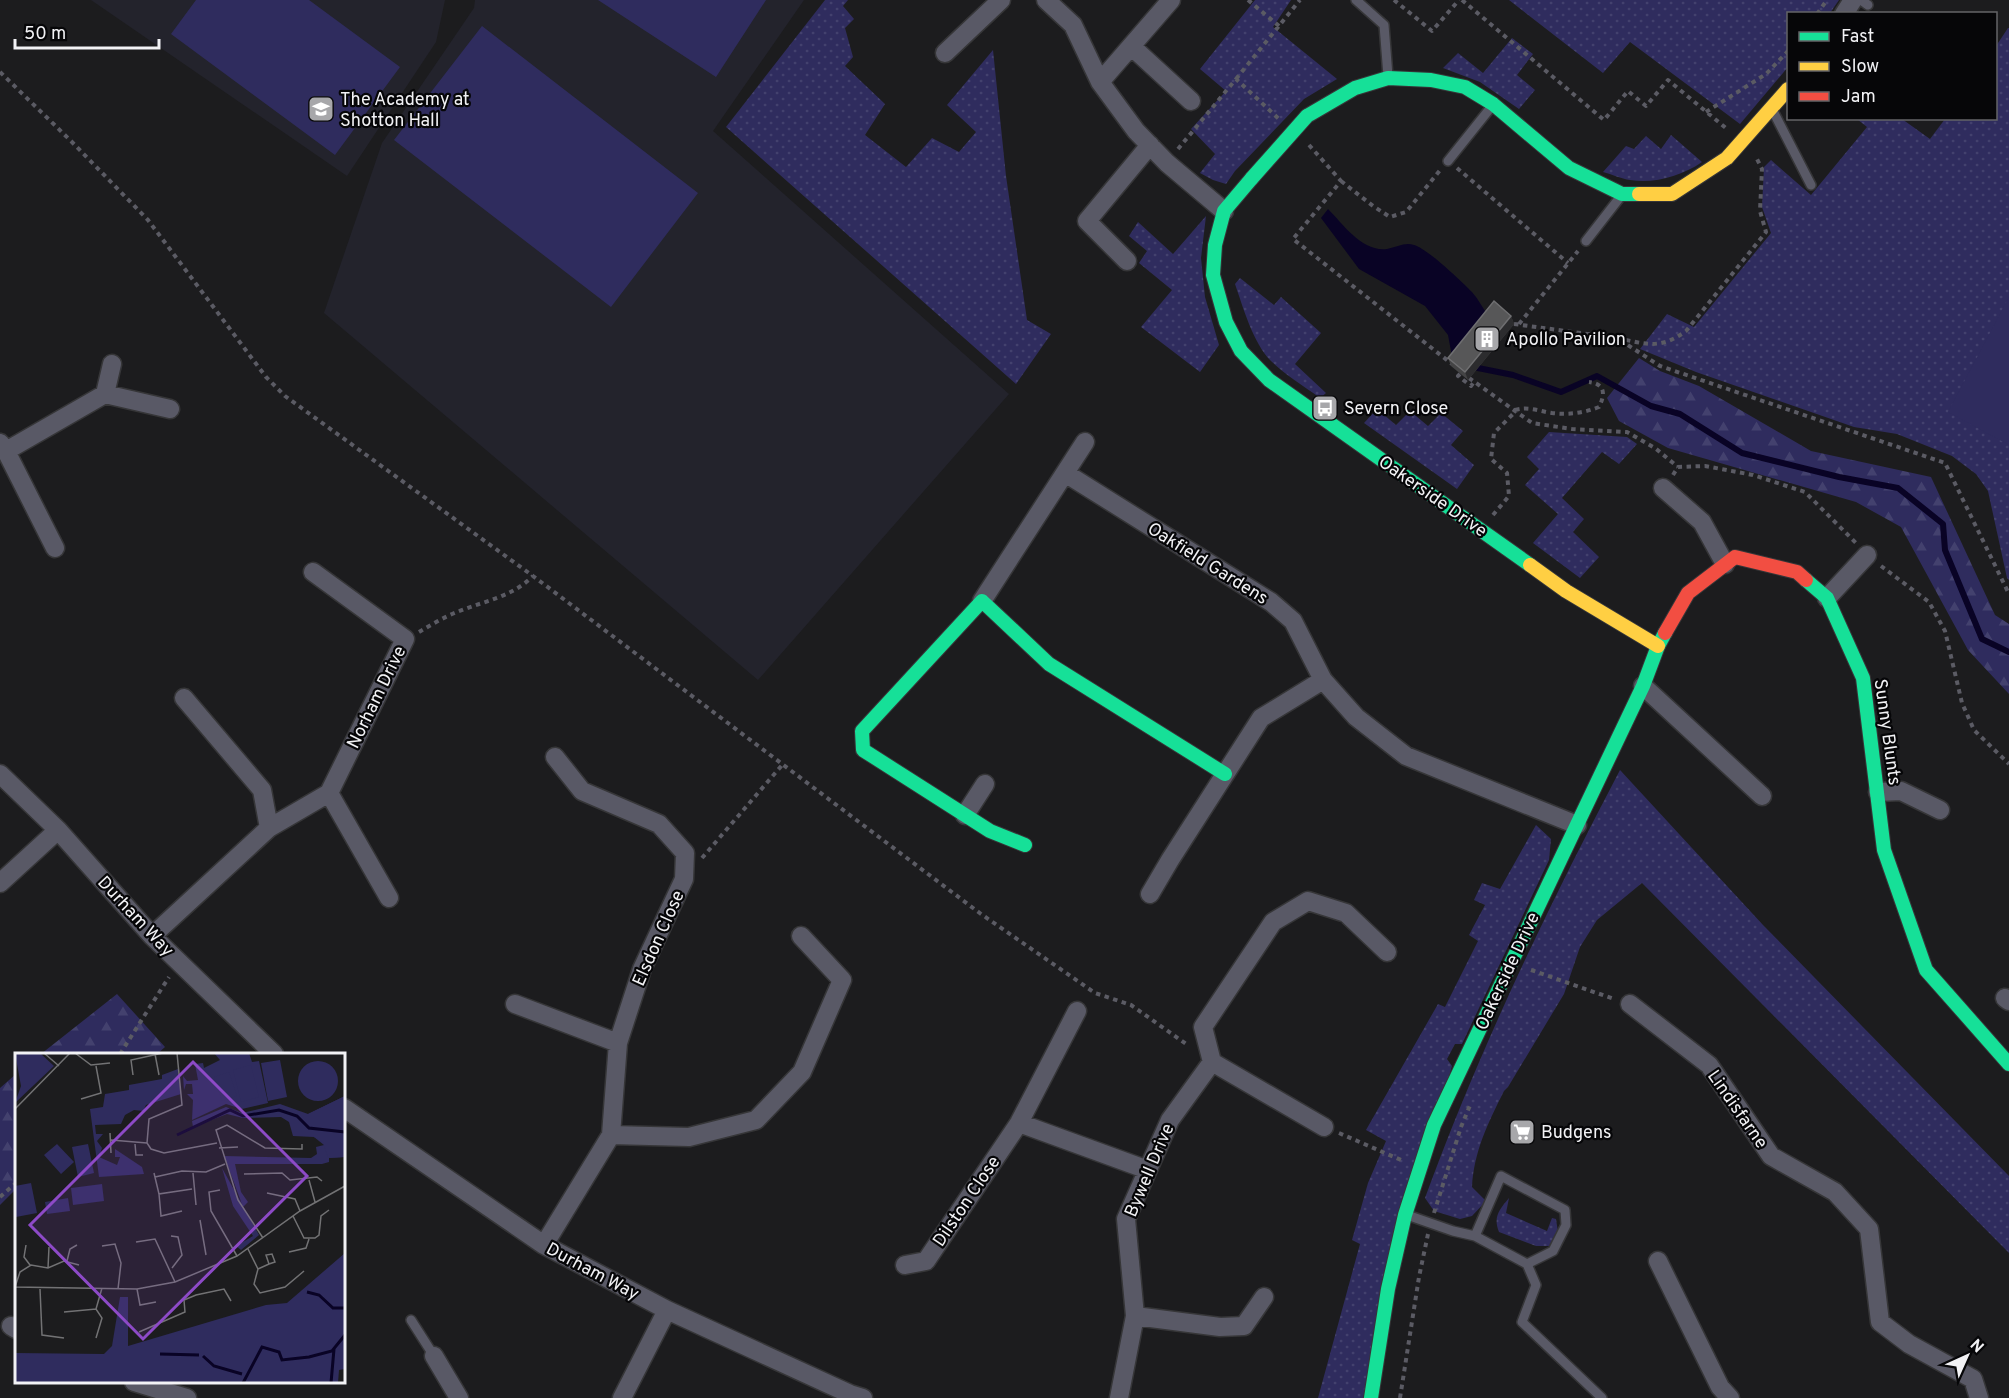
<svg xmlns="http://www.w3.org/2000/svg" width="2009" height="1398" font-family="Overpass,sans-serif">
<defs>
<pattern id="grass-dots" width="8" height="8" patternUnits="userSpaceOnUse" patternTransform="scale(1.5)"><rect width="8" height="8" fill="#2f2c5e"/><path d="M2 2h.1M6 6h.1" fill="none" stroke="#43416e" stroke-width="1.8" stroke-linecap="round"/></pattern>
<pattern id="forest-firs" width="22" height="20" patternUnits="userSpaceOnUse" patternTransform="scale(1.5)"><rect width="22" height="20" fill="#2f2c5e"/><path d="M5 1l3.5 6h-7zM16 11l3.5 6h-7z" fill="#43416e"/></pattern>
</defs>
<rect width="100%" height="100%" fill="#1c1c1e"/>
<path fill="#23232c" d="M91 0H445L436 42 347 176Z
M475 0H804L713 131 1009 394 758 680 324 313 382 143 474 8Z"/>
<path fill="url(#grass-dots)" d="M825 0H848L843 6 854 19 845 28 853 57 845 66 885 104 865 135 906 167 932 138 959 152 976 132 947 105 993 50 1006 176 1027 320 1051 334 1016 384 726 127Z
M1255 0H1291L1273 27 1337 79 1304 99 1235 171 1226 184 1213 180 1200 173 1215 154 1191 129 1226 91 1200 69Z
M1509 0H1839L1830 13 1788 14V67L1740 124 1630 42 1603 73Z
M2008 28H2009V580L2007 578 1988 491 1976 474 1952 456 1897 434 1854 427 1696 372 1640 349 1667 314 1694 327 1771 233 1762 207 1764 167 1771 160 1811 195 1867 127 1857 119H1902L1930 139 1945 119 1996 118V46Z
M1512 38 1533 54 1517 75 1535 90 1519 109 1480 82 1443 68 1458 53 1483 73Z
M1671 135 1702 162C1682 176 1654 184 1630 180 1621 179 1612 174 1603 172L1626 146 1634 149 1646 136 1661 149Z
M1206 216 1201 258 1205 297 1219 345 1200 372 1141 327 1172 290 1139 263 1147 251 1129 236 1138 222 1173 254Z
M1240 278 1274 305 1281 297 1321 333 1295 364 1326 393 1320 398C1304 386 1285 375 1271 361 1253 343 1243 307 1235 284Z
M1377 409 1396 425 1410 411 1428 426 1441 413 1463 431 1451 445 1474 465 1457 489 1364 423Z
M1549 432 1627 437 1637 444 1619 464 1602 452 1562 498 1584 519 1573 532 1599 557 1580 578 1533 543 1558 514 1525 485 1539 469 1527 457Z
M1620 770 1763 925 2009 1176V1253L1642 883 1597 920 1580 947 1564 994 1508 1087 1504 1091C1488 1123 1474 1151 1472 1187L1486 1201 1472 1216 1460 1219 1434 1211 1425 1198C1479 1050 1547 909 1620 770Z
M1536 825 1551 839 1549 860 1462 1044H1455L1447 1059 1452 1066 1363 1398H1318L1360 1244 1352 1240 1368 1183 1386 1141 1366 1130 1438 1004 1445 1007 1478 941 1469 935 1485 905 1474 900 1482 883 1500 889Z
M1509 1198 1506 1213 1547 1231 1552 1218 1556 1219 1558 1232 1549 1246H1536L1499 1232C1493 1217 1499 1210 1509 1198Z"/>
<path fill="url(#forest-firs)" d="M1639 358 1660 371 1699 386 1811 451 1931 477 1995 615 2009 624V694L1968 650 1901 527 1856 502 1668 448 1619 421 1607 398Z
M117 994 165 1047 157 1054H41Z
M16 1074V1189L0 1205V1088Z"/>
<path fill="#2f2c5e" d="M196 0H309L400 67 335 155 171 34Z
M598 0H766L716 77Z
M482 26 698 193 611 307 394 140Z
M2009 297V445L1948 412Z"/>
<path fill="#090325" d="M1328 209C1344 225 1362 252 1387 249 1397 247 1405 242 1414 245 1428 249 1461 281 1472 292 1479 300 1484 310 1490 319L1453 362 1448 335 1425 306 1359 269 1321 218Z"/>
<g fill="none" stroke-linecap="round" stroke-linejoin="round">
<path stroke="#090325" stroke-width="6" d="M1472 364 1478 368 1513 375 1561 392 1597 376 1651 406 1680 414 1742 453 1839 477 1898 488 1943 524 1945 550 1982 639 2009 652"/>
<g stroke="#363638" stroke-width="12">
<path id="lane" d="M1356 0 1384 25 1388 76
M1861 0 1868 5
M1773 111 1811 185
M1448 161 1492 106
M1586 241 1621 196
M1407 1215 1453 1231 1475 1236 1527 1264 1536 1285 1522 1322 1602 1398
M1475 1236 1501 1176 1565 1210 1566 1225 1553 1251 1527 1264
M411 1320 434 1356"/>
</g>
<g stroke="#363638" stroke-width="21">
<path id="street" d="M1046 0 1073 25 1100 82 1136 131 1167 163 1224 211
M1844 14 1853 0
M1131 46 1191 101
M945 53 1001 0
M1100 82 1171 0
M1127 261 1087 221 1150 145
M105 394 112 364
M0 443 6 451 55 548
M6 451 105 394 170 409
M1065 473 1271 602 1293 621 1323 680 1356 717 1406 756 1577 825
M1663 488 1702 522 1725 564
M1827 598 1867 555
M982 601 1085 442
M1643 686 1762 796
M184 698 262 790 269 828
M0 774 58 830 152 936 274 1054
M1878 792 1901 791 1940 810
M329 793 389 898
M965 815 985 784
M0 883 58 830
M1150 894 1170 860 1261 718 1323 680
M152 936 269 828 329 793 405 639 313 572
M2005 998 2009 1001
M515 1004 618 1043
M1630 1004 1709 1065 1771 1156 1835 1192 1869 1229 1880 1322 1909 1344 1973 1379 1979 1398
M1212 1062 1324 1127
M344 1108 544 1245 667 1310 850 1394 863 1398
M1019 1123 1148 1170
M611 1135 689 1137 756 1120 802 1072 842 980 801 936
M544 1245 611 1135 618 1043 642 969 684 879 685 853 659 824 582 791 555 757
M1658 1261 1720 1387 1730 1398
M905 1265 926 1261 1019 1123 1077 1011
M1135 1316 1220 1327 1244 1326 1264 1297
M11 1326 16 1329
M434 1356 459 1398
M134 1382 187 1398
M622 1398 667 1310
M1119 1398 1135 1316 1126 1219 1170 1120 1212 1062 1203 1027 1273 922 1308 901 1346 913 1387 952"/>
</g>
<g stroke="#363638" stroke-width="16">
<path id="fast" d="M1307 116 1355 88 1388 78 1431 80 1465 87 1493 104 1569 168 1622 194H1639
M1252 178 1224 211 1215 245 1213 275 1226 322 1241 351 1269 380 1530 565
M1806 580 1827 598 1863 678 1884 850 1926 970 2009 1064
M1025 845 990 831 863 750 862 731 982 601 1049 664 1225 774
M1371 1398 1388 1289 1405 1215 1434 1125 1643 686 1658 646 1665 633"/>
</g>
<g stroke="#363638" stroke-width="16">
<path id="slow" d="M1639 194H1672L1727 158 1788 89
M1530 565 1566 591 1658 646"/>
</g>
<g stroke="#363638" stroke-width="16">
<path id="jam" d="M1665 633 1688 593 1735 557 1797 572 1806 580"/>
</g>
<path stroke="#5b5b64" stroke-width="4" stroke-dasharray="4.5 4.5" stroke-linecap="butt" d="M1248 0 1279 26
M1394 0 1432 31 1459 0
M1462 0 1604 120 1628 91 1646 106 1668 80 1727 129
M1817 14 1827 0
M0 72 70 140 148 220 266 377 285 396 533 576 981 914 1095 993 1131 1005 1189 1046
M1236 79 1300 0
M1706 112 1766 74 1788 51
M1309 145 1341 181 1293 239 1452 364
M1178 149 1236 79 1279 119
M1457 168 1568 263
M1341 181 1373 206 1390 217 1406 212 1441 169
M1514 324 1617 338 1660 366 1945 463 2009 594
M1519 324 1578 251
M1617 338C1646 344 1660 350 1686 331L1766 232 1760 211 1762 169 1756 157
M1460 374 1458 376 1471 386 1474 382
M1469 378 1532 423 1572 429 1627 432 1655 448 1678 467
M1515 410C1528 406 1538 411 1552 413 1568 415 1584 413 1599 407 1605 395 1606 384 1589 382
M1673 475 1678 467 1705 466 1753 475 1805 492 1856 543
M1493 515 1509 496 1507 473 1491 459 1494 433 1516 411
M1881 566 1929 602 1945 631 1962 703 1974 730 2009 764
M419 632C431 625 444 617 457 612 484 601 512 597 533 576
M702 858 783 764
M1531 970 1614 999
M120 1054 169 977
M1339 1133 1401 1160
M0 1197 16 1183
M1434 1213 1461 1127 1471 1103
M1400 1398 1419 1277 1428 1234"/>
<use href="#lane" stroke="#595966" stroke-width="9"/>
<use href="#street" stroke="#595966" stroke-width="18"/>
<use href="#fast" stroke="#16e098" stroke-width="14"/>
<use href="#slow" stroke="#ffcf43" stroke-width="14"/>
<use href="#jam" stroke="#f24e42" stroke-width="14"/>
<g stroke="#363638" stroke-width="16" stroke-linecap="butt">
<path id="fast-bridge" d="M1252 178 1307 116"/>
</g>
<use href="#fast-bridge" stroke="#16e098" stroke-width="14"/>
</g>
<path fill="#444445" d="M1511 316 1514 324 1468 380 1451 366 1448 358Z"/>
<path fill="#2c2c2e" d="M1511 316 1514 324 1468 380 1465 372Z"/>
<path fill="#575758" stroke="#6f6f71" stroke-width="1.5" d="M1494 301 1511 316 1465 372 1448 358Z"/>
<defs>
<g id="school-square" transform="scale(1.35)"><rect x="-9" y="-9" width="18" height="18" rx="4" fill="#a7a7aa" stroke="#060608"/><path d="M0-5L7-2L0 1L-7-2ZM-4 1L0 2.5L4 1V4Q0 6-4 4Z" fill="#fff"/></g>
<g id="building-square" transform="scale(1.35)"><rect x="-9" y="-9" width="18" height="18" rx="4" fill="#a7a7aa" stroke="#060608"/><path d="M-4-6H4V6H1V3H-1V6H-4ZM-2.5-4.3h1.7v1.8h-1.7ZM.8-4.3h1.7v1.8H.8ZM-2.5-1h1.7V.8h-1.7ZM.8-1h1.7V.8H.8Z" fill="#fff"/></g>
<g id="bus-square" transform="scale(1.35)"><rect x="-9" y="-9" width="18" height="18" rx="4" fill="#a7a7aa" stroke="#060608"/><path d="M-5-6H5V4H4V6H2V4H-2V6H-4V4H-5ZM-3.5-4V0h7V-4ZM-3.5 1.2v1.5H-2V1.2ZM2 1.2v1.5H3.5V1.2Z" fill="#fff"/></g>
<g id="supermarket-square" transform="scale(1.35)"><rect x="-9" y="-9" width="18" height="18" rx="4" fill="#a7a7aa" stroke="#060608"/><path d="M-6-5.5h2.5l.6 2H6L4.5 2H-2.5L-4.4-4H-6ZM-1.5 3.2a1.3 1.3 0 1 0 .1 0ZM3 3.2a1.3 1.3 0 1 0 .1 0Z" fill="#fff"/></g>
</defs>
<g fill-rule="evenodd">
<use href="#school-square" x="321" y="109"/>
<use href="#building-square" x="1487" y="339"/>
<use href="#bus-square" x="1325" y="408"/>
<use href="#supermarket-square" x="1522" y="1132"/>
</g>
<g text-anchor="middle" stroke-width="4.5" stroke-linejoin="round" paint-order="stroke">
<g font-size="18" fill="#f2f2f5" stroke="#060608" text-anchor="start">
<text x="340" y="105">The Academy at<tspan x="340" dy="21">Shotton Hall</tspan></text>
<text x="1506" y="345">Apollo Pavilion</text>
<text x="1344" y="414">Severn Close</text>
<text x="1541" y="1138">Budgens</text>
</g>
<g font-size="18" fill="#f2f2f5" stroke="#060608">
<text transform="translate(1433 496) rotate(35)" y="6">Oakerside Drive</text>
<text transform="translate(1208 563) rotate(32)" y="6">Oakfield Gardens</text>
<text transform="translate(376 697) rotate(-64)" y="6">Norham Drive</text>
<text transform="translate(1888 732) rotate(82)" y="6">Sunny Blunts</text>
<text transform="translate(136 916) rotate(47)" y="6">Durham Way</text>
<text transform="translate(658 938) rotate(-66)" y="6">Elsdon Close</text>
<text transform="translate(1507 971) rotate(-65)" y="6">Oakerside Drive</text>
<text transform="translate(1738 1109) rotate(55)" y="6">Lindisfarne</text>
<text transform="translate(1149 1170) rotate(-67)" y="6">Bywell Drive</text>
<text transform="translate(966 1201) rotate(-56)" y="6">Dilston Close</text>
<text transform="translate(593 1271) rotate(28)" y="6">Durham Way</text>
</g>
</g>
<g transform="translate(15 1053)">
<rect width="330" height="330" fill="#1c1c1e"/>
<path d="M199 0H234L237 9 244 8 253 50 227 56 211 51 177 67 178 47 172 41H178L177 31H171L169 37 168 23 172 28 183 27 180 11 188 10 189 15 205 7ZM163 16 166 41 131 52 128 58 119 57 110 62 106 71 80 72 81 81H88L82 88 87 95 84 104 102 112 105 104H100V96L127 114 129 121 84 124 75 56 88 54 90 41 114 37V32L147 26V22ZM330 43V104L314 105V109L307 111H220L226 139 233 149 228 154 209 103 296 105 302 101 301 94 309 92 299 84 293 61ZM207 115 244 182 226 197 221 193 238 183 218 153Z" fill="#2f2c5e"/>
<path d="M0 0H25L39 13 0 50 6 33ZM330 43V104L313 105 308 89 299 84 278 83 274 69 266 64 228 65 212 61 178 74 177 68 211 54 227 60 265 51 293 61ZM330 200V316L324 317 323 330H0V300L89 301 97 293 105 244H113V293L251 252 272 250Z" fill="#2f2c5e"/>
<path d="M265 7 272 44 253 48 246 10ZM283 28a20 20 0 1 1 40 0a20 20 0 1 1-40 0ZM236 12 244 44 226 49 218 17ZM214 19 222 43 207 48 199 24ZM42 91 59 109 46 121 29 102ZM73 91 79 120 63 124 57 94ZM16 130 22 160 1 164 0 133ZM87 131 89 148 58 152 56 135ZM53 145 55 158 32 161 30 149Z" fill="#2f2c5e"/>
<path fill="none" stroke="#090325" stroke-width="3" d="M162 82 215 57 228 63 264 57 282 63 294 75 330 79M292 239 304 242 318 255H329M145 301 184 302M188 303 199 313 227 321M228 330 247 294 264 299 267 307 294 304 317 298 330 282M316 330 319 296"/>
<path fill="none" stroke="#727274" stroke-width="1.5" d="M29 0 44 13M60 0 76 12 95 10M162 0 167 52 134 66 132 90 136 96 149 100 202 90M140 1 144 22M118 22 116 7 148 0M66 46 86 40 81 13M0 56 55 0M95 80 96 100M96 87 132 90M120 91 121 102H128M204 95 223 94M139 120 144 141M178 120 181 152M229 121 267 120 275 127 302 124 307 128M140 124 167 118 191 119 210 111M294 127 300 149M205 137 194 139 196 158 222 203M252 140 280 146 285 158M167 158 146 163 144 141 177 136M278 163 289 185H300L304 182 306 163 314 157M185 167 191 202M156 183 163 184 167 202 157 215M248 185 223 147 201 77 212 72 250 95 287 96V91M121 189 140 186 160 229M11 192 9 204 15 212M87 193 100 191 106 210 103 236M233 196 243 216 254 211 260 209 257 201 251 202 254 211M274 199 291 195 294 186M52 208 55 196 62 192M64 212 49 208 33 215 16 212 5 219 0 234 122 236 160 229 222 203 285 158 330 133M33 215 34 194M243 216 239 231 245 240 270 234 289 218M25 236 27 282 49 285M122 236 125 252 141 249M81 256 87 235M49 259 81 256 87 265 81 285M124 279 170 259 169 247 181 242 209 236 216 248"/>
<path fill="#8d4ac7" fill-opacity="0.15" stroke="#8d4ac7" stroke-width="3" d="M178 9 292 123 128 286 15 172Z"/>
<rect width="330" height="330" fill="none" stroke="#f2f2f5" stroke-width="3"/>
</g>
<rect x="1787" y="12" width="210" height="108" fill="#060608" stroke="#646467" stroke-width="1.5"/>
<rect x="1799" y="32" width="30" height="9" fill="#16e098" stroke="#646467" stroke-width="1.5"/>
<text x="1841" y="42" font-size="18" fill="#f2f2f5">Fast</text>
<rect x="1799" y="62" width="30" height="9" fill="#ffcf43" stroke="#646467" stroke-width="1.5"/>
<text x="1841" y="72" font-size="18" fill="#f2f2f5">Slow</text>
<rect x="1799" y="92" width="30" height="9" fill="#f24e42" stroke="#646467" stroke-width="1.5"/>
<text x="1841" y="102" font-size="18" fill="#f2f2f5">Jam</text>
<g transform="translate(1967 1356) rotate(45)" stroke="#060608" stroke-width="4.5" paint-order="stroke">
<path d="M0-4.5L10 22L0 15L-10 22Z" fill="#f2f2f5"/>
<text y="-9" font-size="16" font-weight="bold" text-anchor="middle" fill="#f2f2f5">N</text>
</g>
<path d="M15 39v9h144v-9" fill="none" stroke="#f2f2f5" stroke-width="3"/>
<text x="24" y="39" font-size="18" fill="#f2f2f5" stroke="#060608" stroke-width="4.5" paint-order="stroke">50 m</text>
</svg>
